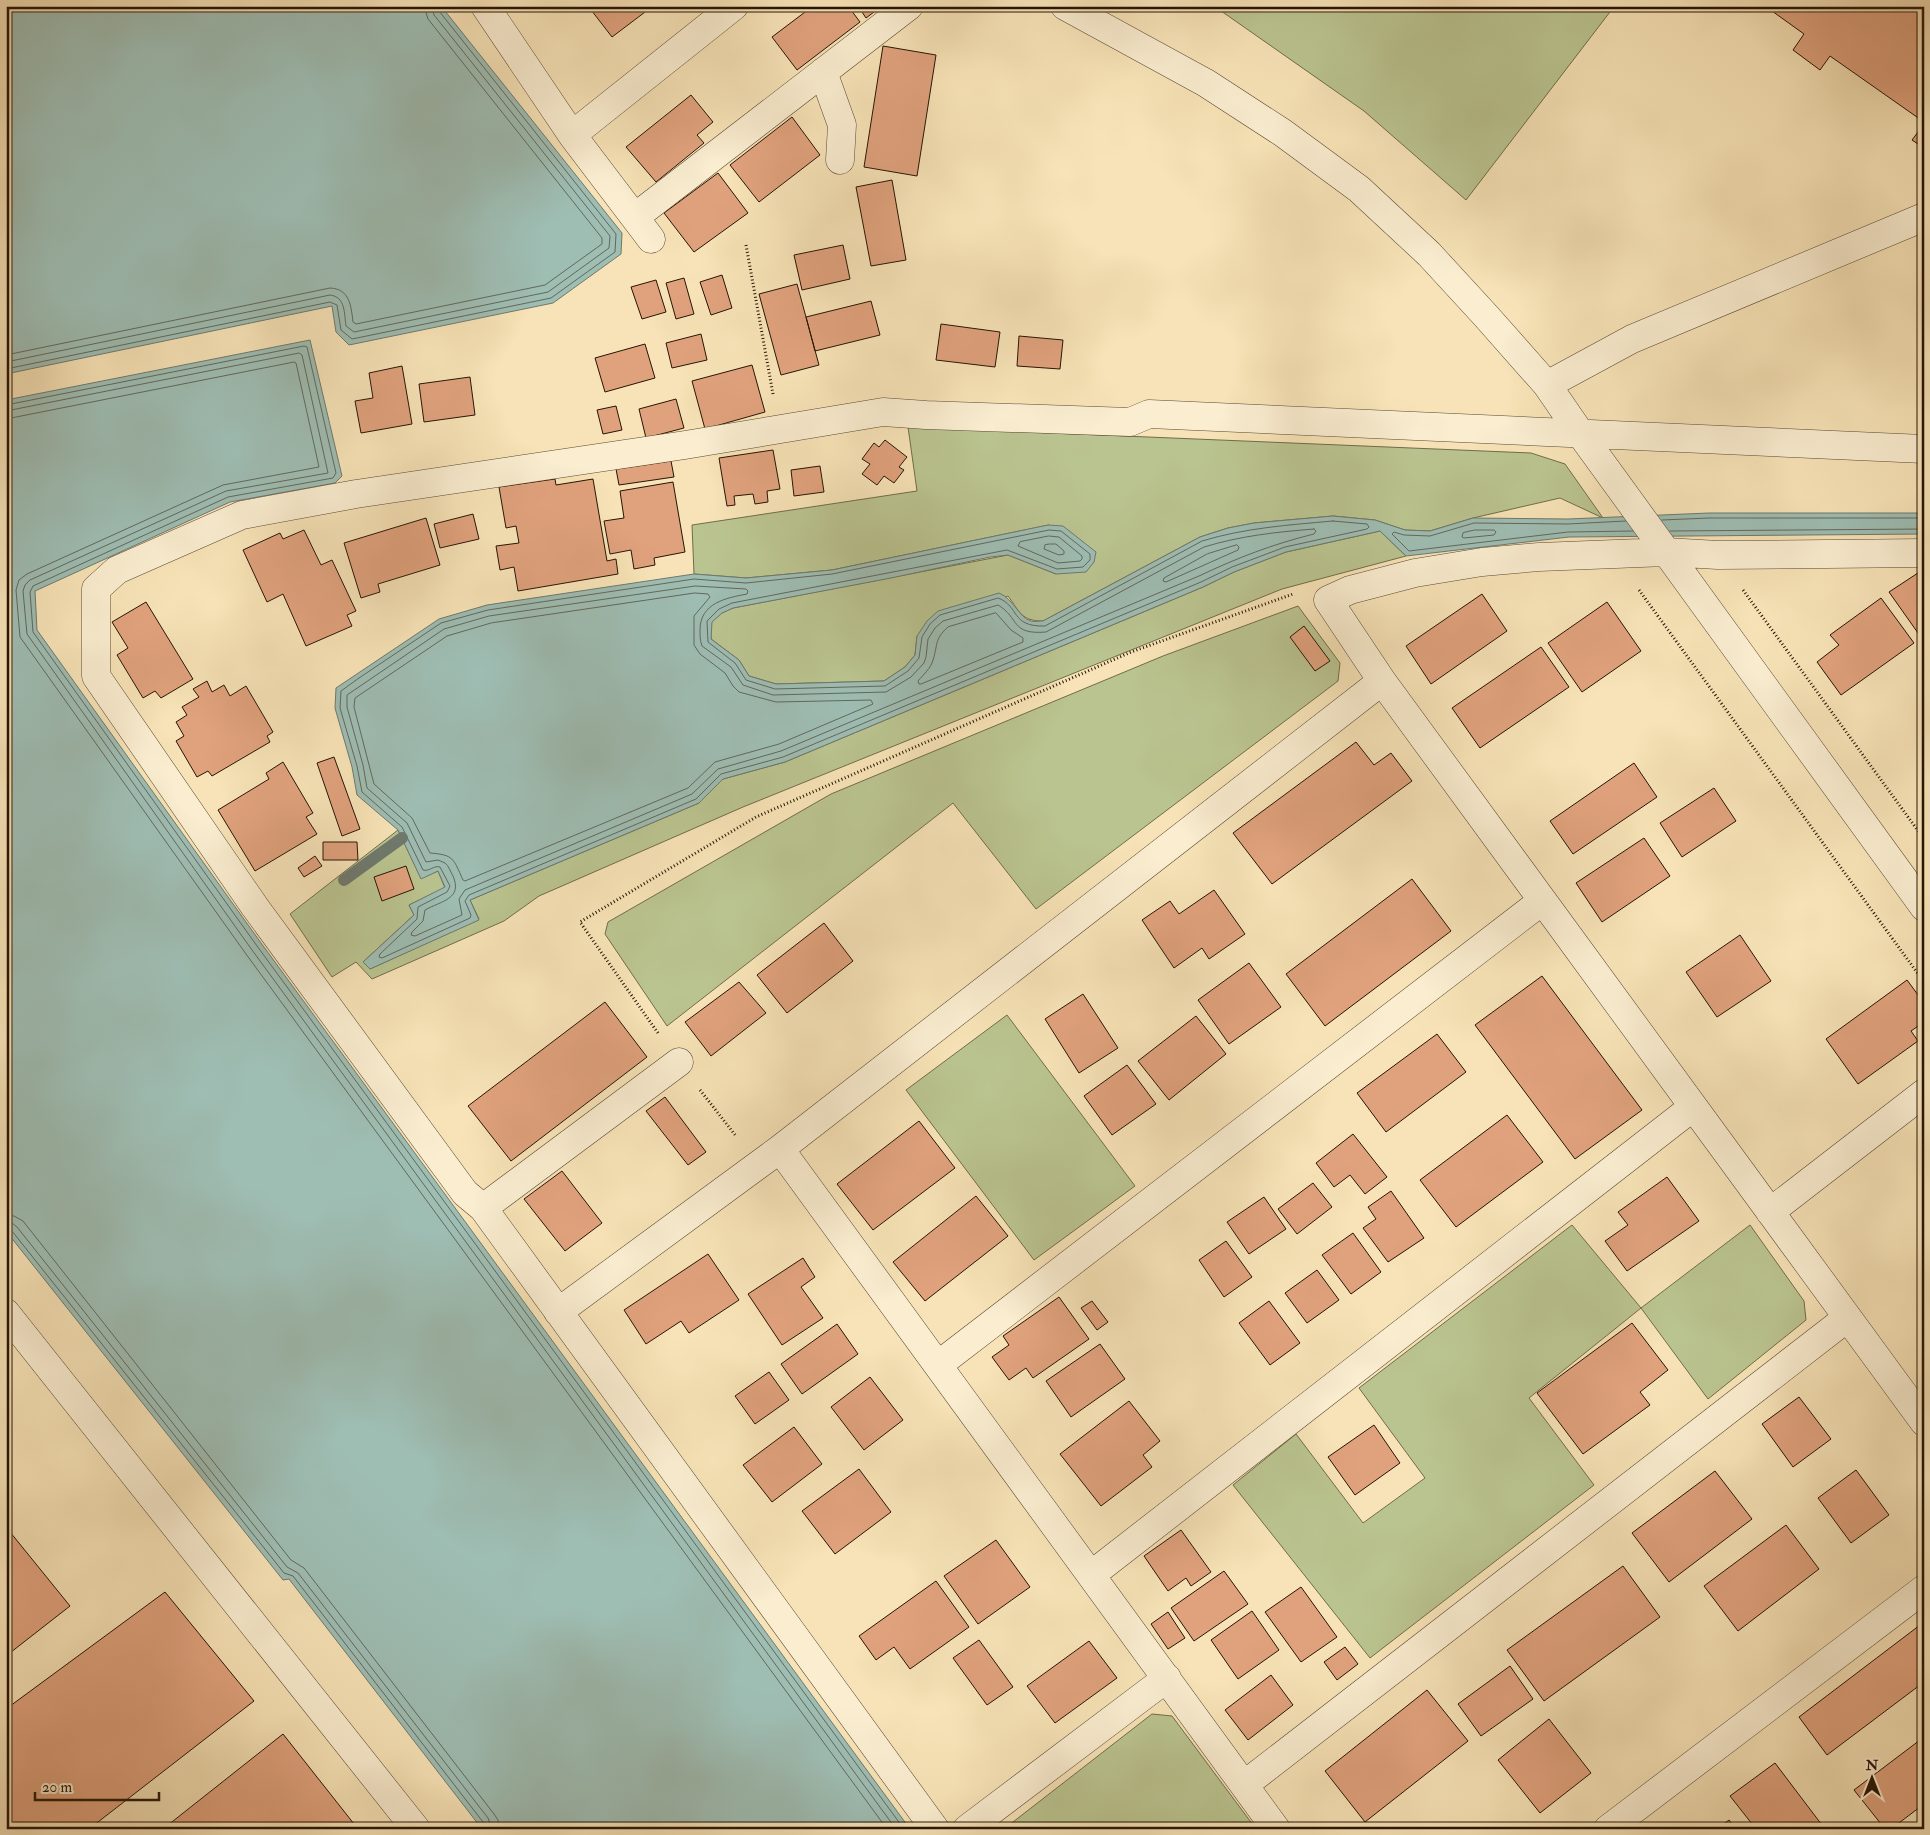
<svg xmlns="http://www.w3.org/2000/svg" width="1930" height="1835" font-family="'IM FELL Double Pica',serif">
<rect width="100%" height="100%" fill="#f7e3b7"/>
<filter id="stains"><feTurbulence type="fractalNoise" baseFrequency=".004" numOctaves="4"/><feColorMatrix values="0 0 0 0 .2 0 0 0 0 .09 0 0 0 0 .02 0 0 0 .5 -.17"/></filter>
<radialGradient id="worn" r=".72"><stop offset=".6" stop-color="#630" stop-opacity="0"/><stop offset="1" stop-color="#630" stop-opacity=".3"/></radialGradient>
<path fill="#bac490" stroke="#706c4a" d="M1214 6H1610L1613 8 1466 200 1364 111Z
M908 427 1531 453 1565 464 1603 518 1560 498 1473 518 1430 531 1405 530 1375 520 1333 516 1254 523 1228 528 1200 537 1043 621C1021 621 1020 612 1008 596L917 636 915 655 905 667 884 681 776 684 749 676 739 660 711 639V622L722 613 733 608 1008 555 1056 574 1049 525 832 570 746 578 694 574 692 525 917 491Z
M1380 531 1406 556 1282 589 743 807 539 896 504 921 372 979 356 962 332 977 290 914 398 830 421 878 438 871 445 888 409 905 414 915 363 962 370 969 479 919 470 900 699 803 723 779 785 762 1203 587 1234 572 1286 552Z
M1298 606 1340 663 1338 681 1036 909 953 803 667 1026 605 934 608 922 831 794 1163 656Z
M1007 1015 1135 1186 1034 1260 906 1090Z
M1572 1225 1641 1308 1750 1225 1804 1301 1806 1320 1708 1399 1641 1308 1529 1398 1594 1485 1370 1658 1233 1485 1296 1434 1363 1523 1425 1478 1359 1388Z
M1152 1714 1172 1716 1256 1829H1004Z"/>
<path fill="#9ebdb3" stroke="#6e796d" d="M6 6H441L622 233 621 254 553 303 349 345 336 332 332 306 6 374Z
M310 340 342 476 335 483 230 502 35 591 37 630 261 943 910 1829H482L289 1579 283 1580 6 1231V400Z
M1709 513H1924V534L1569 537 1406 556 1380 531 1286 552 1234 572 1203 587 785 762 723 779 699 803 470 900 479 920 370 969 363 962 414 915 409 905 445 887 438 871 421 879 398 830 357 795 352 767 335 708 336 688 439 619 487 605 694 574 746 578 832 570 1048 525 1063 526 1096 552 1094 562 1086 572 1056 574 1008 555 990 557 891 578 733 608 722 613 712 622 711 639 739 660 749 676 776 684 884 681 905 667 915 655 917 636 927 621 938 611 999 593C1014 599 1019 618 1031 621 1035 622 1040 621 1043 621L1200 537 1228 528 1254 523 1333 516 1375 520 1405 530 1430 531 1473 518 1568 519Z"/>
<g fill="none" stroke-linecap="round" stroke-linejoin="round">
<path stroke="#62685c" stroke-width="1" d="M6 355 330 288C350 289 351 306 353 322L356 324 545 285 602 244V238L428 19 424 6
M6 362 330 295C346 297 344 314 346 326L354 332 548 292 609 248 610 236 434 15 432 6
M6 369 330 302 337 305 341 330 352 339 551 298 615 252 616 234 439 11 438 6
M6 405 304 346 307 347 336 473 333 478 228 497 33 586 30 592 33 632 257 946 904 1829
M6 411 299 353 302 355 328 473 226 491 30 580 25 585 23 591 27 634 252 950 896 1829
M6 419 294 362 296 363 319 467 223 485 27 574 19 580 16 590 20 637 246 954 887 1829
M1662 520 1709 518H1924
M1333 521 1367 524 1369 527 1367 529 1285 547 1232 567 1201 582 783 757 721 774 696 799 469 895 465 901 471 915 470 918 382 958 379 957 380 954 417 919 418 907 447 892 450 886 440 867C434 865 429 872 423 870L402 827 362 792 357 766 340 708 341 691 359 678 441 623 488 610 694 579 746 583 832 574 1049 530 1061 531 1090 554V560L1083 567 1057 569 1007 550 732 603 719 609 707 621 708 642 735 663 746 680 775 689 885 686 908 671 919 658 922 637 930 624 940 615 998 598C1020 606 1010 627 1045 626L1202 541C1245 528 1288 525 1333 521Z
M1626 521 1568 524 1474 523 1430 536 1404 535 1394 532 1392 534 1409 551 1568 532 1633 531
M1314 529 1316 531 1314 534C1273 544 1237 558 1199 576L781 751 718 769 692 794 465 890 459 899 462 915 415 936 411 935 412 932 423 921 425 910C441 901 463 899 453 876 450 871 449 866 445 863L438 860 426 862 407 823 367 788 363 765 347 707V695L444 629 489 616 695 586 746 589 748 591 747 594C726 598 700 603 700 630 700 636 700 640 702 646L731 667 743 685 773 695 886 692 911 677 924 663 926 657 928 639 935 628 943 621 998 605C1020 618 1010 635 1046 632L1204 547C1240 536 1276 532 1314 529Z
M1475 530H1494L1496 532 1494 535 1464 538 1462 537 1463 533Z
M1670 531 1924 529
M1049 536 1059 537 1082 556V559L1080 561 1058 563 1018 546 1020 542Z
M1050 544H1056L1064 551V554L1059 555 1044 549 1045 545Z
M1237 545 1239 547 1238 550 1166 582 1163 581 1164 578 1207 554Z
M695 593 708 594 710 597 694 616V645L700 654 725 673 733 686 739 692 776 702 871 700 873 704 779 744 715 762 688 788 465 881 463 880C453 858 454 855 430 853L412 818 374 784 354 707 355 698 447 636 491 623Z
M996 613 1011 630 1023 638V642L921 684H919L918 681C923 675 931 668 933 660 938 645 934 639 948 627Z
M6 1215 14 1216 23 1221 291 1560 304 1568 494 1814 498 1820 499 1829
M6 1222 12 1223 17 1227 287 1567 298 1573 488 1818 492 1829
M6 1228 12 1231 284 1573 293 1576 483 1822 486 1829"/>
<path stroke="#6e796d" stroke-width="12" d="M344 880 402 838"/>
</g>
<path fill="#e0a27d" stroke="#261405" d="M588 6H653L612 37Z
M813 6H848L860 22 797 70 772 37Z
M858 6H882L866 18Z
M1765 6H1924V122L1830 56 1820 70 1793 50 1804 34Z
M883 46 936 55 917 176 864 167Z
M691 95 713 122 697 135 704 143 656 182 626 147Z
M792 117 820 155 759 202 730 165Z
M1924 124V148L1912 140Z
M718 173 748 213 694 252 664 213Z
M892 180 906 260 871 266 856 187Z
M843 245 850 279 802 290 794 255Z
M722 275 732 308 711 315 700 282Z
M684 278 694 314 676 319 666 283Z
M656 280 666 312 642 319 631 287Z
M797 284 819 365 781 375 759 294Z
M871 301 880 335 815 351 806 317Z
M941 324 1000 332 995 367 936 360Z
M701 334 707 360 672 368 666 343Z
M1019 336 1063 340 1060 369 1017 366Z
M645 344 655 378 605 392 595 358Z
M752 365 765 412 705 429 692 381Z
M402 366 412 424 361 433 355 401 373 398 369 373Z
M470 377 475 415 424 422 419 384Z
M676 399 684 428 646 438 639 409Z
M616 406 622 430 603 434 597 410Z
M885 440 907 457 899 467 904 470 894 483 884 476 877 485 862 474 870 464 862 459 874 443 879 447Z
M773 450 780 489 767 491 768 502 755 504 753 494 734 496 735 505 727 506 719 458Z
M671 461 674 477 619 485 616 469Z
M820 466 824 492 794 496 791 470Z
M555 479 556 485 593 479 607 561 616 559 618 574 518 591 514 567 500 570 496 546 519 543 516 526 506 528 499 487Z
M673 482 685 552 654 558 655 565 634 569 631 550 610 554 604 521 624 518 620 491Z
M473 514 479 539 440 548 434 524Z
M426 518 440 565 378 584 380 592 361 598 344 543Z
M304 530 321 565 332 560 356 611 347 615 352 626 306 646 283 594 267 602 243 550 280 533 283 539Z
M1924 569V629L1918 633 1889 592Z
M1482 594 1507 631 1431 684 1406 646Z
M1881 598 1914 643 1841 695 1817 662 1839 645 1830 635Z
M146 602 193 679 161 698 155 691 143 698 117 655 128 648 112 622Z
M1607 602 1641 651 1582 692 1548 643Z
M1304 626 1330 661 1315 671 1290 637Z
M1541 647 1569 687 1480 748 1452 708Z
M207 681 212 692 224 685 230 696 246 686 273 732 267 736 270 742 212 776 208 771 197 777 176 741 184 736 176 722 187 715 182 707 199 697 193 689Z
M1356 742 1374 765 1391 753 1412 781 1272 884 1233 833Z
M334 757 360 829 342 836 317 763Z
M283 762 313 813 306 817 317 834 255 871 218 810 269 779 266 773Z
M1634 763 1657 797 1573 854 1550 821Z
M1714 788 1736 821 1682 857 1660 823Z
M1644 838 1670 876 1602 922 1576 883Z
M323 842H357L358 860H323Z
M315 856 322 866 304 877 298 868Z
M406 866 414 889 382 901 374 877Z
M1412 879 1451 931 1325 1026 1286 974Z
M1214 890 1245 934 1209 959 1202 948 1174 968 1142 920 1170 901 1179 914Z
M824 923 853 961 787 1013 757 975Z
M1740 935 1771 981 1717 1017 1686 972Z
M1249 963 1281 1007 1229 1044 1198 1000Z
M1542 976 1642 1110 1575 1159 1475 1025Z
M1907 980 1924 1003V1022L1911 1031 1918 1041 1858 1084 1826 1039Z
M739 982 766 1013 711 1056 685 1022Z
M1083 994 1118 1048 1079 1073 1045 1019Z
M605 1002 647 1057 511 1161 468 1106Z
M1196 1016 1226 1054 1169 1100 1138 1061Z
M1437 1034 1466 1072 1386 1132 1357 1093Z
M1127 1065 1156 1104 1112 1135 1084 1096Z
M665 1097 706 1152 688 1165 646 1111Z
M1507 1115 1543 1162 1456 1227 1420 1180Z
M919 1121 955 1168 873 1230 837 1184Z
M1353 1134 1387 1177 1365 1194 1350 1175 1334 1187 1316 1163Z
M562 1171 602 1223 565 1251 524 1199Z
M1667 1177 1699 1221 1627 1271 1605 1241 1628 1225 1618 1212Z
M1313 1183 1332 1207 1297 1234 1278 1209Z
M1391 1191 1424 1238 1388 1262 1363 1228 1376 1219 1368 1207Z
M976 1196 1008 1236 925 1301 893 1262Z
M1264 1197 1286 1229 1249 1254 1227 1222Z
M1353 1233 1381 1272 1351 1294 1322 1255Z
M1226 1241 1252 1277 1224 1297 1199 1260Z
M708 1254 739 1300 689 1333 681 1321 646 1344 624 1310Z
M803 1258 815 1277 801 1287 823 1318 782 1345 748 1294Z
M1317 1270 1339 1300 1307 1323 1285 1293Z
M1059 1297 1089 1339 1033 1378 1026 1368 1009 1380 992 1357 1009 1345 1003 1336Z
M1092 1301 1108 1322 1097 1330 1081 1308Z
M1269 1301 1300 1343 1270 1365 1239 1323Z
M1632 1323 1668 1370 1640 1392 1650 1405 1583 1454 1537 1393Z
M837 1324 858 1354 802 1394 781 1364Z
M1100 1344 1125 1379 1071 1417 1046 1381Z
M769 1372 789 1400 755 1424 735 1396Z
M870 1377 903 1420 864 1450 831 1407Z
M1799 1397 1831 1439 1793 1467 1762 1424Z
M1129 1401 1160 1441 1143 1455 1152 1467 1101 1506 1060 1454Z
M1374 1425 1400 1463 1355 1495 1328 1457Z
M794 1427 822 1464 772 1502 743 1465Z
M859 1469 891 1512 835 1554 802 1511Z
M1856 1470 1889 1515 1851 1543 1818 1498Z
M1715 1471 1752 1519 1669 1582 1632 1533Z
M1786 1525 1819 1569 1738 1631 1704 1586Z
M6 1527 70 1606 6 1656Z
M1181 1530 1211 1572 1191 1586 1186 1578 1168 1591 1144 1556Z
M996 1540 1030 1587 978 1624 944 1576Z
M1623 1566 1660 1617 1544 1701 1507 1650Z
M1224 1571 1248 1604 1194 1641 1171 1608Z
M936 1581 969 1627 910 1669 894 1647 876 1660 859 1636Z
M1301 1587 1337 1637 1301 1662 1265 1612Z
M165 1592 254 1701 89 1829H6V1709Z
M1252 1611 1279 1650 1238 1679 1211 1640Z
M1168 1612 1185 1638 1168 1649 1151 1624Z
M1924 1622V1682L1827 1755 1799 1717Z
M979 1640 1013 1687 987 1705 953 1658Z
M1089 1641 1117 1678 1055 1723 1027 1686Z
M1345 1647 1358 1664 1337 1680 1324 1662Z
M1510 1666 1533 1699 1481 1736 1458 1704Z
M1271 1675 1293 1705 1248 1740 1225 1710Z
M1427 1690 1468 1741 1365 1822 1325 1771Z
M1549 1719 1591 1773 1540 1813 1498 1760Z
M283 1734 358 1829H163Z
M1924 1737V1804L1891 1829H1885L1854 1790Z
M1775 1763 1825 1829H1756L1730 1796Z
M1729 1820 1736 1829H1717Z
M1686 1823 1690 1829H1678Z"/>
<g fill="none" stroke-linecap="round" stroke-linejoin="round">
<g stroke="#5a4832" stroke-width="29">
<path id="minor" d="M485 6 572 135 651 239
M1065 6 1206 83 1283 133 1359 189 1429 254 1486 316 1547 385 1580 433 1924 907
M823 72 842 125 840 160
M572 135 734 6
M635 217 909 6
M1547 385 1632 339 1924 217
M1924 553 1718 555 1666 552 1539 557 1482 562 1415 573 1350 590 1328 600 1382 681 1924 1422
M780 1149 1276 1829
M483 1208 679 1062
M1770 1212 1924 1093
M558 1312 780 1149 1382 681
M6 1313 416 1829
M938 1365 1542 901
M1091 1575 1693 1107
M1244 1785 1847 1318
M935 1829 483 1208 465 1193 255 907 96 676V589L117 570 242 515 356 494 685 445 883 412 926 415 1130 422 1149 414 1924 449
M967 1829 1167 1678
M1608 1829 1924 1589"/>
</g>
<path stroke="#261405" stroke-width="3" stroke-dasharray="1 2.5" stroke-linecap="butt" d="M746 245 773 394
M1639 590 1924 982
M1743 590 1924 839
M658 1033 580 922 756 817 1131 652 1293 594
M700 1090 736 1136"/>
<use href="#minor" stroke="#faedd0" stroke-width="28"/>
</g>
<rect width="1930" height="1835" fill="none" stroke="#f7e3b7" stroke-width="25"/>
<rect x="8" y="8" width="1915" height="1820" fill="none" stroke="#261405" stroke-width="2.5"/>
<rect x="12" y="12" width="1905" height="1810" fill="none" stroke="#261405"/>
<g transform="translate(1872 1778)" stroke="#faedd0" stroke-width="4" paint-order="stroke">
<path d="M0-4L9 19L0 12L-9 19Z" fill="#261405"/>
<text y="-8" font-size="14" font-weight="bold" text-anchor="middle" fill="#261405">N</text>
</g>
<path d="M35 1792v8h124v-8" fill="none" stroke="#261405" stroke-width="2.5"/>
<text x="42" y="1792" font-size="15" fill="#261405" stroke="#faedd0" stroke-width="4" paint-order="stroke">20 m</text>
<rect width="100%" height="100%" filter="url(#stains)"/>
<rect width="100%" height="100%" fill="url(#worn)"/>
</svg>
